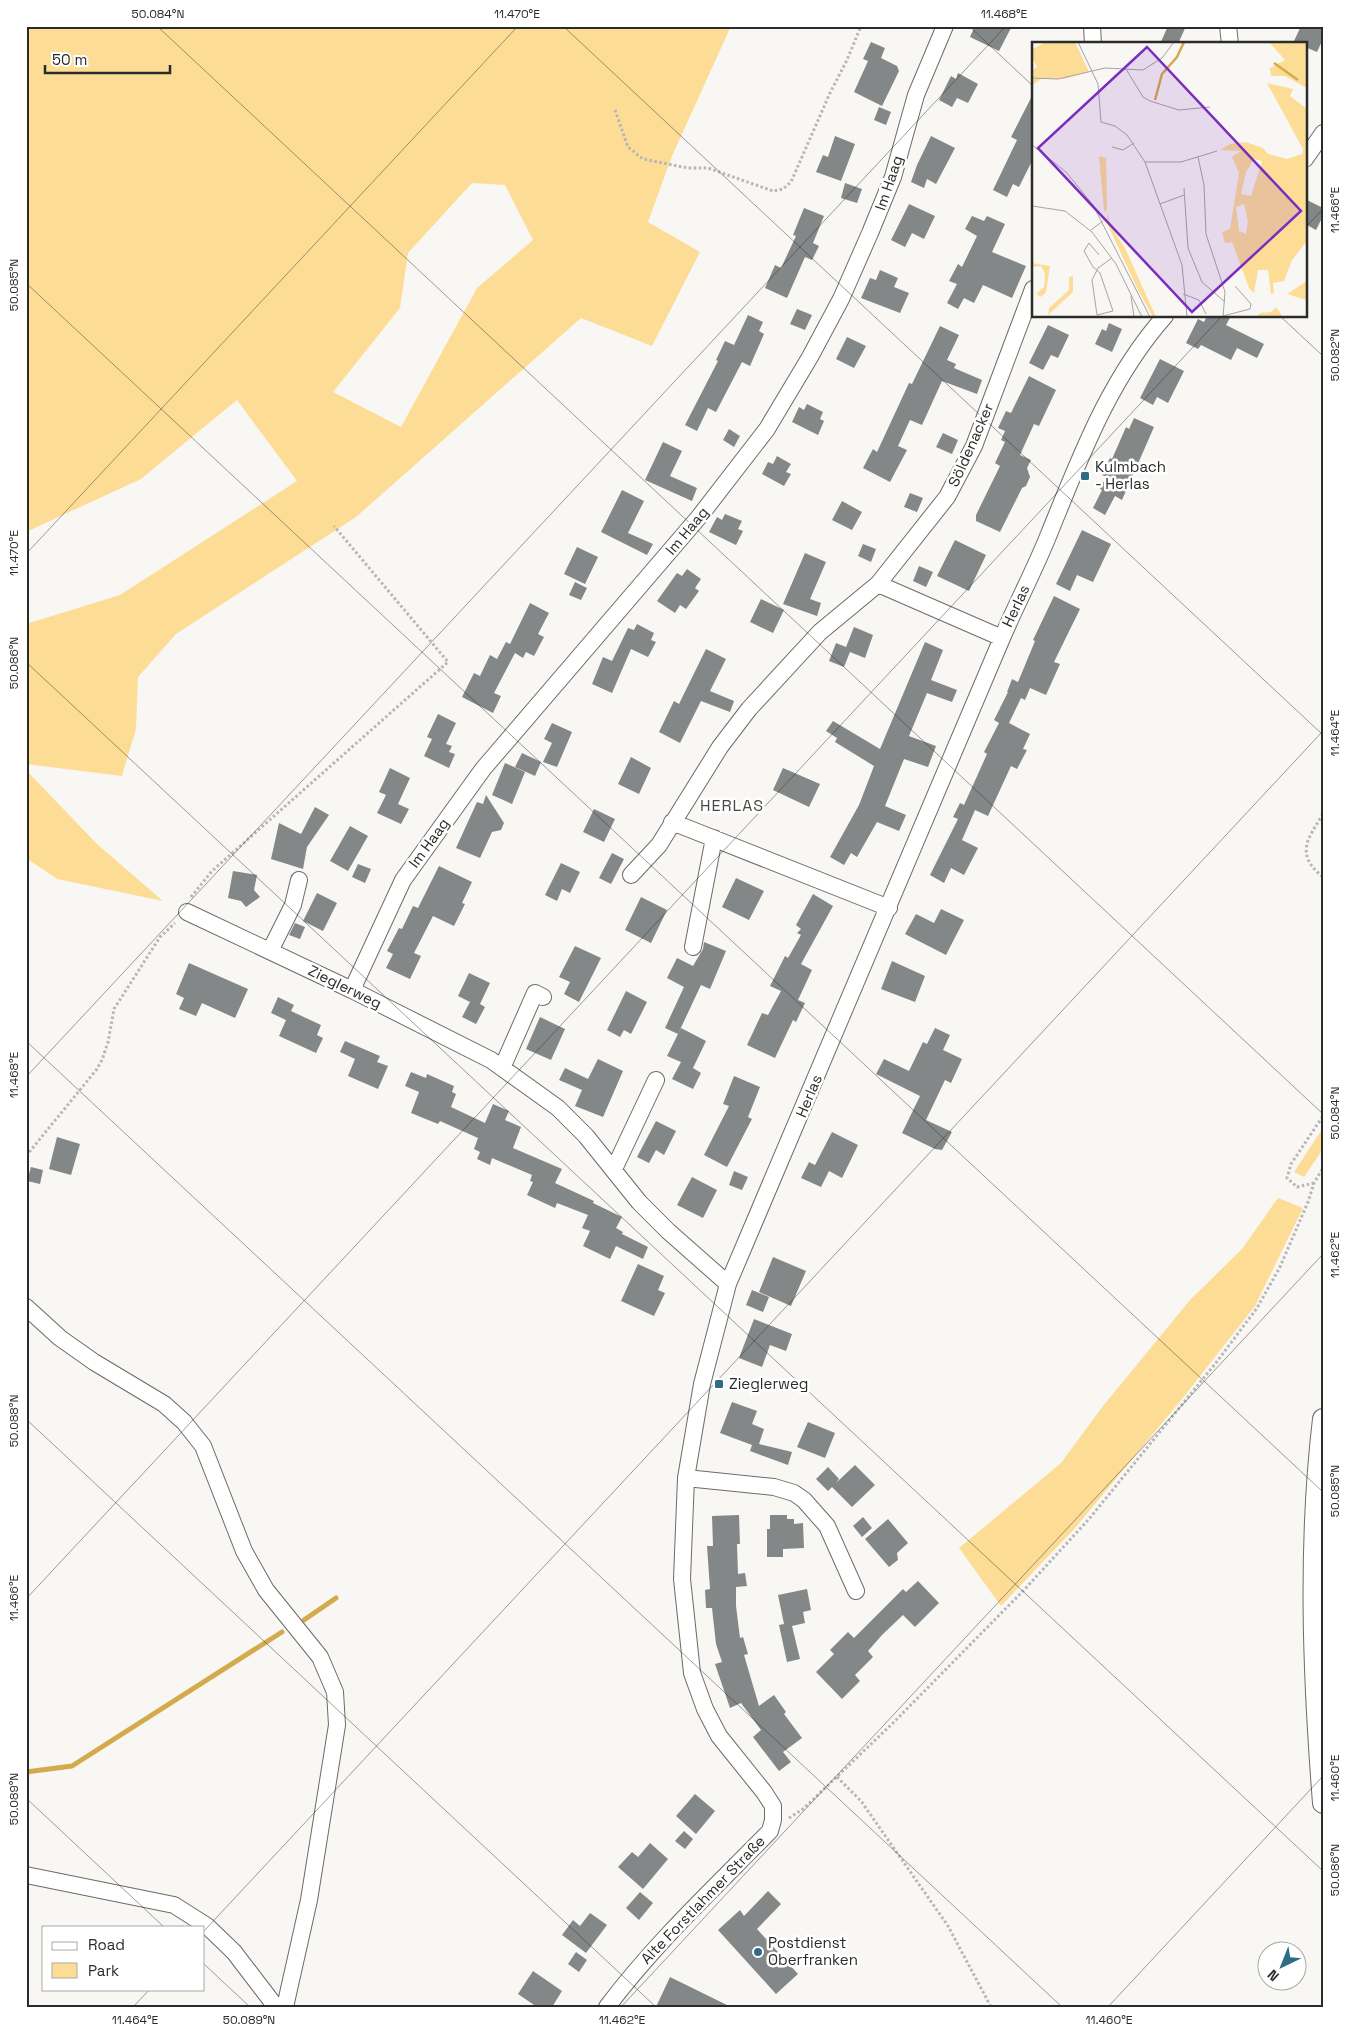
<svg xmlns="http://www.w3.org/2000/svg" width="1349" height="2033" font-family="'Space Grotesk',sans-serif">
<rect width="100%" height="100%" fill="#f8f7f4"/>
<path fill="#fddd96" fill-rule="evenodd" d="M26 26H731L672 156 648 222 700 252 652 346 581 318 356 517 176 634 138 677 136 729 122 776 26 764V624L120 595 297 481 237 400 141 479 26 532ZM472 183 505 185 533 240 477 288 401 427 333 392 400 308 408 253Z
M26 770 97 844 163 901 57 879 26 858Z
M1323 1128V1149L1304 1177 1294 1172Z
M1278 1198 1303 1208 1255 1306 1182 1399 1075 1528 1001 1606 959 1548 1061 1463 1103 1406 1190 1300 1242 1249Z"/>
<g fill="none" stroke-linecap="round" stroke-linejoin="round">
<path stroke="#d3ab4c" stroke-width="5" d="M304 1620 336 1598
M26 1772 72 1766 282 1632"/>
</g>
<path fill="#848788" d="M975 26H1012L999 51 970 37Z
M1168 26H1186L1178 44H1160Z
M1301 26H1323V39L1317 52 1305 47V44L1294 41Z
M871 42 885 48 881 58 897 66 899 71 882 106 854 92 868 61 863 59Z
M958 73 978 84 968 103 957 98 952 107 939 100 951 76 956 79Z
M1033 94V159L1019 187 1013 184 1007 197 993 190 1017 140 1011 137Z
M879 107 891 112 886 125 874 120Z
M835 136 855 144 841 181 816 172 823 155 828 157Z
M931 136 955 148 936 184 927 179 924 188 911 182 917 165Z
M845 183 862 189 857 203 841 198Z
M1305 199 1323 208V216L1316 230 1305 224Z
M909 204 935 216 924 239 912 233 905 247 891 240Z
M804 208 824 216 813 243 819 246 812 260 805 257 787 298 765 288 775 265 781 268 796 236 793 235Z
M972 216 984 221 987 216 1005 224 992 252 1026 266 1012 298 983 285 974 303 964 298 958 309 947 303 957 284 949 281 958 264 962 267 977 236 965 229Z
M880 270 898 278 894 287 909 293 900 313 861 298 870 278 876 280Z
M797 309 812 315 805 330 790 324Z
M748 315 763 322 759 331 764 334 750 366 742 362 716 412 708 408 697 431 685 425 718 361 716 360 725 341 734 345Z
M1207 316H1231L1226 325 1264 344 1257 358 1237 348 1231 360 1201 345 1198 349 1186 343 1198 319 1204 322Z
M1109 323 1122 329 1112 352 1095 344 1102 329 1106 331Z
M1048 325 1069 335 1058 358 1051 355 1043 370 1029 363Z
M940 326 959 335 947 360 956 364 954 368 982 380 977 394 942 381 922 425 910 420 898 446 907 450 890 482 863 468 873 449 877 452 909 383 912 384Z
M847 337 866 346 854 368 836 359Z
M1160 359 1184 371 1168 403 1157 397 1153 405 1140 398Z
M1029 376 1056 390 1039 426 1034 424 1020 455 1031 460 1027 468 1030 477 1026 486 1022 488 1000 532 976 521V515L1000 466 995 463 1005 442 1001 440 1005 431 998 428 1006 411 1011 413Z
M807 404 823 412 820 419 824 421 818 435 792 422 799 407 804 410Z
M1134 418 1154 427 1122 500 1115 496 1105 515 1093 508 1102 490 1100 489 1106 477 1102 475 1110 458 1112 459 1126 427 1129 429Z
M729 429 740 436 734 447 723 440Z
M943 433 958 440 952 454 936 447Z
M663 442 682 451 670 476 697 488 692 501 645 480Z
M777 456 791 464 786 472 791 474 784 486 762 474 768 462 773 464Z
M622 490 644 501 628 533 653 544 647 555 601 532Z
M910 493 923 498 917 512 904 507Z
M842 501 862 512 852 530 832 520Z
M725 514 742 521 738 529 743 531 736 545 709 532 717 517 722 520Z
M1082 530 1111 544 1093 582 1077 575 1070 591 1056 584Z
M955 540 986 555 969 591 937 576Z
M863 544 876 549 871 562 858 556Z
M577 547 598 557 585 584 564 574Z
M805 553 826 562 810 599 821 603 817 616 783 604Z
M919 566 933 572 926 587 913 581Z
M687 569 701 579 695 588 699 591 686 609 680 605 675 613 657 601 677 573 682 576Z
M575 582 587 588 581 600 569 595Z
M1054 596 1080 609 1054 662 1060 664 1046 695 1030 688 1025 700 1021 698 1009 723 1030 734 1023 749 1027 750 1017 769 1011 766 988 816 975 810 962 840 978 848 964 875 951 868 944 883 930 875 958 819 953 817 960 803 964 805 987 754 984 752 999 723 994 720 1008 692H1007L1012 679 1018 682 1035 641 1033 640Z
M761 599 784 610 773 633 750 622Z
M530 603 549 613 538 634 544 637 534 656 526 652 523 658 515 653 494 693 501 696 493 713 462 697 474 673 480 676 490 655 497 659 506 642 510 644Z
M637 624 654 633 651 640 656 642 648 657 631 649 612 693 592 684 603 657 612 661 628 628 634 630Z
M854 627 873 635 865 658 850 652 844 667 829 661 836 643 846 647Z
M925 642 943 650 931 680 957 690 952 702 927 693 909 736 936 746 928 767 904 759 885 806 906 815 899 831 877 822 857 857 851 853 844 865 830 857 859 805 874 766 835 742 837 738 826 731 833 721 880 749Z
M706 649 726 659 710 691 734 701 730 712 701 701 680 743 659 732 674 701 679 704Z
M438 714 456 723 446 744 452 746 449 752 455 754 449 768 424 756 432 739 427 737Z
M552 723 572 732 557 767 543 762 552 743 544 739Z
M522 753 541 762 535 776 515 767Z
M631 757 651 768 639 794 618 784Z
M505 763 525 772 512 804 492 795Z
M390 768 410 778 398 804 409 809 401 824 377 813 386 795 379 792Z
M783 768 820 784 809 807 773 790Z
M486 795 504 823 501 830 492 832 480 858 456 848 477 802 483 804Z
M315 807 329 815 307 847 303 869 271 859 279 823 301 834Z
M594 809 615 819 604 842 583 832Z
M350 826 368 836 348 871 330 861Z
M612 853 624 859 611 884 599 878Z
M561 863 580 872 570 893 562 889 557 901 545 895Z
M358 864 371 869 365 883 352 877Z
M439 866 472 882 462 903 465 904 454 926 433 916 414 953 421 956 410 979 386 968 393 954 387 951 399 928 402 929 413 906 418 908Z
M233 871 257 875 254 890 260 897 246 907 241 901 228 898Z
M736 878 764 891 749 920 722 907Z
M317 893 337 903 323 931 303 921Z
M813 894 833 906 801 964 812 970 798 1000 805 1003 796 1022 793 1020 775 1058 747 1045 762 1013 768 1015 781 991 770 986 785 956 788 958 801 935 797 933 801 929 796 925Z
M641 897 667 910 651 943 625 930Z
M941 909 964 920 946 955 905 934 916 914 934 923Z
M295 923 305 927 300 939 289 935Z
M704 942 726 951 710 989 701 985 678 1034 665 1028 684 987 667 978 677 958 693 966 703 949Z
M575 946 601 958 579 1002 564 994 570 982 559 977Z
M892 961 925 976 915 1002 881 989Z
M189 963 248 989 235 1018 202 1003 196 1016 179 1009 184 998 176 994Z
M469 973 490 983 480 1004 485 1007 476 1024 462 1017 470 1002 458 996Z
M626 991 647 1002 631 1034 624 1030 620 1037 607 1030Z
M278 997 294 1005 291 1011 321 1025 317 1035 323 1038 316 1053 279 1036 286 1020 271 1013Z
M540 1017 565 1029 551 1060 526 1049Z
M681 1028 706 1041 693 1068 701 1073 693 1089 672 1079 681 1062 667 1056Z
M935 1028 950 1035 943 1050 962 1059 951 1083 945 1080 926 1120 952 1132 942 1150 935 1149 902 1133 920 1096 876 1074 884 1059 909 1071 923 1042 927 1044Z
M345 1041 380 1056 377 1062 388 1066 378 1089 348 1076 355 1059 340 1052Z
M598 1059 623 1071 603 1117 575 1106 582 1090 559 1080 565 1068 588 1079Z
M411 1072 426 1078 427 1074 454 1086 452 1092 456 1094 451 1107 485 1123 493 1104 509 1111 505 1120 521 1127 513 1148 562 1169 555 1183 594 1201 593 1203 622 1217 616 1228 623 1232 622 1234 648 1247 643 1259 616 1246 610 1259 583 1246 590 1231 582 1228 588 1215 557 1203 555 1208 527 1195 533 1182 530 1181 532 1175 492 1158 490 1165 477 1159 480 1152 474 1149 478 1138 440 1121 438 1124 411 1113 419 1092 405 1086Z
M734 1076 760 1087 748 1117 752 1119 727 1167 704 1155 729 1106 723 1104Z
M656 1121 676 1131 664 1155 656 1150 649 1163 637 1157Z
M832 1132 858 1145 842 1178 829 1171 821 1187 801 1178 809 1162 815 1165Z
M57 1137 80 1144 71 1175 49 1169Z
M31 1167 43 1170 40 1184 27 1181Z
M734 1171 748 1177 742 1190 729 1185Z
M692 1177 717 1190 703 1218 677 1205Z
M773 1257 806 1271 791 1306 759 1292Z
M638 1264 664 1276 658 1290 665 1293 654 1316 621 1301Z
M752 1290 769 1297 763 1312 746 1305Z
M754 1319 792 1334 786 1351 770 1345 762 1367 739 1358Z
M732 1402 757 1411 752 1424 764 1429 759 1444 792 1452 788 1465 750 1451 752 1445 720 1433Z
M808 1422 835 1433 825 1458 797 1447Z
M855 1465 875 1485 852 1507 832 1487 828 1491 816 1479 828 1467 839 1479 836 1483Z
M739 1515 740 1544H737L738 1574 745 1573 747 1586 736 1587V1606L740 1638 743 1637 748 1654 744 1655 759 1706 774 1695 786 1712 784 1714 802 1738 783 1752 791 1762 779 1771 753 1737 761 1730 741 1703 730 1708 715 1664 722 1662 716 1644 712 1608H706L705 1590 710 1589 707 1546H713L712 1516Z
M770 1515H787V1519H794V1524L803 1523 804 1548 783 1549V1557H767V1529H770Z
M863 1517 872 1528 862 1537 853 1526Z
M888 1519 908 1543 897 1553 898 1560 889 1567 865 1539Z
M918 1581 939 1603 915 1627 903 1615 882 1635 868 1651 873 1657 855 1675 860 1681 842 1699 816 1672 834 1654 830 1650 848 1632 854 1638 903 1589 906 1592Z
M807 1589 811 1610 803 1612 805 1623 792 1626 800 1659 787 1662 779 1625 784 1624 778 1595Z
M695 1794 715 1811 696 1834 676 1816Z
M684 1831 693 1839 685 1849 675 1841Z
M650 1843 668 1859 643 1889 618 1867 632 1852 638 1857Z
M768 1891 781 1904 757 1929 798 1974 776 1994 718 1930 740 1910 744 1916Z
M640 1892 653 1903 639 1920 626 1908Z
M590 1913 607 1925 586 1953 562 1935 573 1920 580 1926Z
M576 1952 587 1960 579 1972 568 1964Z
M533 1971 562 1991 552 2007H537L518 1994Z
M670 1977 731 2007H656Z"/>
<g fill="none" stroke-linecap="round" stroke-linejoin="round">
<g stroke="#6c6b68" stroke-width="18">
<path id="minor" d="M1092 26 1093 44
M1228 26 1230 44
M1305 159 1323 133
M878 584 1002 638
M672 822 889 908
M631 875 659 845 720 747 749 709 820 632 878 584 947 497 974 446 1033 289
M187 912 352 990 491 1060 558 1108 586 1136 639 1202 668 1231 728 1284
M693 947 714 838
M270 951 293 905 299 880
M352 990 403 880 483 769 699 517 767 429 810 357 841 299 870 233 893 177 916 95 945 26
M502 1068 535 993 543 997
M614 1169 656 1080
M26 1307 60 1338 94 1362 164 1404 184 1422 203 1446 244 1551 266 1590 320 1657 335 1692 337 1725 309 1900 285 2007
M686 1478 774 1487 794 1493 804 1500 827 1526 856 1591
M26 1875 174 1905 207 1926 234 1952 276 2007
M607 2007C655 1943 714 1888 770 1831L773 1820V1806L764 1792 719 1736 705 1709 692 1673 682 1579 686 1478 702 1384 728 1284 1002 638C1017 603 1035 569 1049 534 1080 458 1109 379 1165 316"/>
</g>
<g stroke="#6c6b68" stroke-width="22">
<path id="major" d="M1323 1419C1308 1546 1313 1675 1323 1803"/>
</g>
<path stroke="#b7b6b4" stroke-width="3" stroke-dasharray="2.5 2.5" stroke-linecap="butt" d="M615 110 628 147 643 159 688 168H708L773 191 783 189 791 182 830 93 847 60 861 26
M1323 814C1307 840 1295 854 1323 877
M191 897 212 871 448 662 334 526
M26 1156 97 1069 102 1060 108 1042 114 1009 160 937 175 923
M1314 1183 1297 1187 1287 1178 1291 1164 1323 1116
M837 1777 861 1801 948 1926 991 2007
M789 1818 803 1809 892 1724 1024 1590 1089 1519 1215 1364 1257 1308 1280 1267 1308 1202 1314 1183 1323 1168"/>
<use href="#minor" stroke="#fff" stroke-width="16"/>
<use href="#major" stroke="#fff" stroke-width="20"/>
</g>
<path fill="none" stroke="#2b2b2a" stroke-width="1" stroke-opacity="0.45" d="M157 26 1323 1114M563 26 1323 735M969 26 1033 86M26 31 31 26M1305 228 1323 209M26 283 1323 1492M1280 316 1323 356M26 554 518 26M26 662 1323 1871M26 1041 1062 2007M26 1077 1006 26M26 1419 656 2007M26 1599 1222 316M26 1798 164 1927M204 1931 1323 731M204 1964 250 2007M133 2007 150 1989M621 2007 1323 1254M1108 2007 1323 1776"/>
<g fill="#306c83" stroke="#fff" stroke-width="2">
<rect x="1080" y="471" width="10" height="10" rx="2.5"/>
<rect x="714" y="1379" width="10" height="10" rx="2.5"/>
<circle cx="758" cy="1952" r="5"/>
</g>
<g text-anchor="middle" stroke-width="5" stroke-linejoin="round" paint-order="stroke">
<g font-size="15" fill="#2b2b2a" stroke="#fff">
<text transform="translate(889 183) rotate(-71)" y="5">Im Haag</text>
<text transform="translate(971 445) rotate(-66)" y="5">Söldenacker</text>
<text transform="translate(687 531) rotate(-50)" y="5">Im Haag</text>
<text transform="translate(1016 606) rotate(-65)" y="5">Herlas</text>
<text transform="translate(429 843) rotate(-54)" y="5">Im Haag</text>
<text transform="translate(345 987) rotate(26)" y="5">Zieglerweg</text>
<text transform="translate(809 1096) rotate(-67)" y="5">Herlas</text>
<text transform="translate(703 1900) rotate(-46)" y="5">Alte Forstlahmer Straße</text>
</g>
<g font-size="15" fill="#2b2b2a" stroke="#fff" text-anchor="start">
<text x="1095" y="472">Kulmbach<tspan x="1095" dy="17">- Herlas</tspan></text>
<text x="729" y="1389">Zieglerweg</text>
<text x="768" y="1948">Postdienst<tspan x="768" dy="17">Oberfranken</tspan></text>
</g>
<g font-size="16" letter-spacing="1" fill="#4a4946" stroke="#fff">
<text x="732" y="811">HERLAS</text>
</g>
</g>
<g transform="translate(1032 42)">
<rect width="275" height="275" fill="#f8f7f4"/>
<path d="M14 0H43L57 30 32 37H9L0 43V28L5 25 0 16V7ZM228 0H275V46L253 34H239L238 26 253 18 238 1ZM235 41 261 47 258 54 275 67V199L260 218 252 239 241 241 242 251 239 252 236 228H226L222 251 217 246 200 200 193 201 190 190 198 187 207 131 200 115 209 109 188 108 198 102 214 100 231 106 236 112 255 117 270 112 271 107ZM222 117 230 119 219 154 209 152 214 130ZM212 162 216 179 214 192 207 189 204 165ZM67 114 74 116 75 168 72 169ZM76 172 78 183 93 206 124 275H121L106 248 74 179ZM0 221 18 224 14 250 9 255 4 252 12 245 13 232 9 224 0 225ZM41 234V250L16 273 17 266 37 248V235ZM275 239V258L255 252ZM244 265 251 275H225L228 271 239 270Z" fill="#fddd96" fill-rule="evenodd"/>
<path fill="none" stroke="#d3ab4c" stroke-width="2.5" d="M242 21 266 38M123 58 130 32 145 15 152 0"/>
<path fill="none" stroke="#a6a5a3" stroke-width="1" d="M46 0 66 42 69 80 83 84 95 93 113 120 150 223 155 275M94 27 111 55 118 59 147 68 178 65M0 36 26 37 73 26 111 28 130 16 142 0M0 103 34 130 61 163 118 275M80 105 91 108 102 101M166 115 172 143 174 192 193 250 191 275M113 120H149L185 109M152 146 156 206 170 240 193 260M128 162 152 153M0 164 33 169 60 190 84 222 110 275M59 188 71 179M151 252 167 258 174 272M99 254 102 275M65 273 81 269 68 231 61 225 52 209 57 201 67 213M65 273 60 238 66 226 80 216M191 274 218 267 219 262 203 244"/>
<path fill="#7b2cbf" fill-opacity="0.15" stroke="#7b2cbf" stroke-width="2.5" d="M115 5 269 169 160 270 6 106Z"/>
<rect width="275" height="275" fill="none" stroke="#2b2b2a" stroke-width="2.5"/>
</g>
<rect width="1349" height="2033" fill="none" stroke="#ffffff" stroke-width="55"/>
<rect x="42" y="1926" width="162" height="65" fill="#ffffff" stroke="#aaaaaa"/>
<rect x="52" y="1942" width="25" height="8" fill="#ffffff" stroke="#aaaaaa"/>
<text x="88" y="1950" font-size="15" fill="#2b2b2a">Road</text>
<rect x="52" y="1963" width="25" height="15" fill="#fddd96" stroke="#aaaaaa"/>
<text x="88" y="1976" font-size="15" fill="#2b2b2a">Park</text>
<g transform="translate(1282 1966) rotate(223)"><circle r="24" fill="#ffffff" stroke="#aaaaaa"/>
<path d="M0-4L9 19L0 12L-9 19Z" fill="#306c83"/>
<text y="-8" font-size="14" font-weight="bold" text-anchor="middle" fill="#2b2b2a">N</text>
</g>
<path d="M45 65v8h125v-8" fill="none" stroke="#2b2b2a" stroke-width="2.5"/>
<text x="52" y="65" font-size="15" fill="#2b2b2a" stroke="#ffffff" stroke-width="4" paint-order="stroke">50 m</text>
<rect x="28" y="28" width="1294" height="1978" fill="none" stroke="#2b2b2a" stroke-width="2"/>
<g font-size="12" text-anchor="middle" fill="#2b2b2a">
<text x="158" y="18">50.084°N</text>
<text x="517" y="18">11.470°E</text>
<text x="1004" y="18">11.468°E</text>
<text transform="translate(1335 210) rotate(-90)" y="4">11.466°E</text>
<text transform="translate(14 285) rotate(-90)" y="4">50.085°N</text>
<text transform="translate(1335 355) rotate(-90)" y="4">50.082°N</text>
<text transform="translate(14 553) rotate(-90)" y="4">11.470°E</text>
<text transform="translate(14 663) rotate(-90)" y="4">50.086°N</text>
<text transform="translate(1335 733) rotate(-90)" y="4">11.464°E</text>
<text transform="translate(14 1075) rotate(-90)" y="4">11.468°E</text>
<text transform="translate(1335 1113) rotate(-90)" y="4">50.084°N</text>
<text transform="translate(1335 1255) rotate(-90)" y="4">11.462°E</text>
<text transform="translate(14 1421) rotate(-90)" y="4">50.088°N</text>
<text transform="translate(1335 1491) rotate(-90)" y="4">50.085°N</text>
<text transform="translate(14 1598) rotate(-90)" y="4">11.466°E</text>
<text transform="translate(1335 1778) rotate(-90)" y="4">11.460°E</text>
<text transform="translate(14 1799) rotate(-90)" y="4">50.089°N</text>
<text transform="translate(1335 1870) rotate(-90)" y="4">50.086°N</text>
<text x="135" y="2024">11.464°E</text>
<text x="249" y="2024">50.089°N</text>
<text x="622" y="2024">11.462°E</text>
<text x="1109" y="2024">11.460°E</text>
</g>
</svg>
